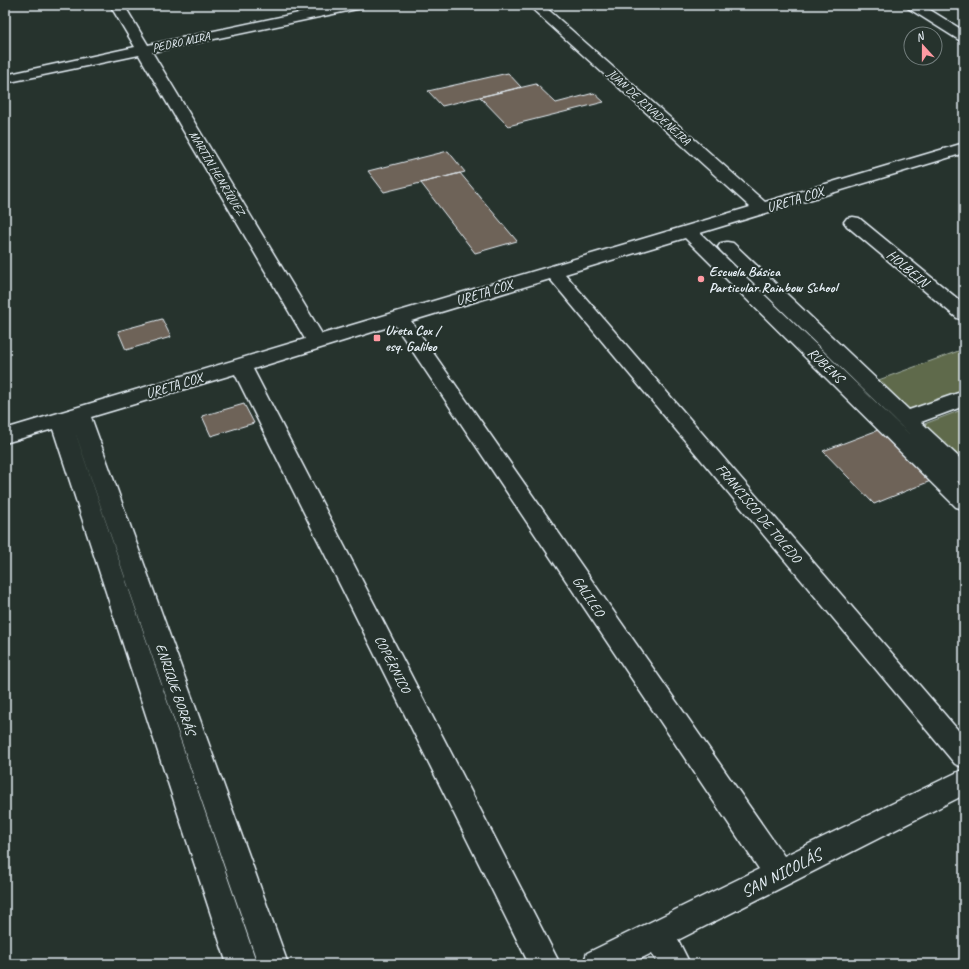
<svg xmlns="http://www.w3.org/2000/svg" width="969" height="969" font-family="Caveat,sans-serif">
<rect width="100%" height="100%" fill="#26332d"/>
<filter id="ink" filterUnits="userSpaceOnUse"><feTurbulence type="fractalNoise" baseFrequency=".025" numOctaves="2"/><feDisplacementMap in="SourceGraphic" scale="8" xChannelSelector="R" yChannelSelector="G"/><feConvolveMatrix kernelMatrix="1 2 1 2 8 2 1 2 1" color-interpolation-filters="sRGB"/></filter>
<g filter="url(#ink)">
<path fill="#5e6b4c" stroke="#a3aea2" d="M964 349V394L909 415 873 382Z
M964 409V453L952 458 919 426Z"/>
<path fill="#6e6358" stroke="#e8f1f8" d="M508 73 521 87 442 106 428 91Z
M536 84 556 103 594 93 604 102 508 126 480 97Z
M448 151 465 172 384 192 368 171Z
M460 173 517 241 475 253 421 183Z
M162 319 171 337 126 350 118 331Z
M244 404 254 423 211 436 202 416Z
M886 427 938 478 874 504 823 451Z"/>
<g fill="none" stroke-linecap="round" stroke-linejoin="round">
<g stroke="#e8f1f8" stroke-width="3">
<path id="minor" d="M110 5H124L148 45 337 5H364L362 8 357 9 152 52 322 334 750 207 528 5H543L765 202 964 143V153L700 233 910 435 721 251 718 247 721 243 727 242 733 243 909 410 964 391V406L921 422 964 462V483L957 481 964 488V509L956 507 685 238 565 274 964 737V768L955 764 550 279 411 321 784 856 964 769V795L678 940 690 964H658L652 953 630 964H583L587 953 759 869 395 325 253 369 560 964H529L235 374 91 417 288 964H258L72 423 257 964H227L53 429 5 443V429L305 339 139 55 5 83V75L135 47Z
M906 5H922L964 31V41L959 40 908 8Z
M853 217 859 218 964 304V320L957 318 847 226 844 222 847 218Z"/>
</g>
<use href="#minor" fill="#26332d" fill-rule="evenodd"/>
</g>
</g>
<g fill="#ff9aa2" stroke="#26332d" stroke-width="1.5">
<circle cx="701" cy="279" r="4"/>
<rect x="373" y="334" width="8" height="8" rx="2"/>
</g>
<g text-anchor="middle" stroke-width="4" stroke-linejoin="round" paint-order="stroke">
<g font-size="12" fill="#e8f1f8" stroke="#26332d">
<text transform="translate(181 42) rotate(-12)" y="4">PEDRO MIRA</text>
<text transform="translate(649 107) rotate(42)" y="4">JUAN DE RIVADENEIRA</text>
<text transform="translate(217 173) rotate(59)" y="4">MARTÍN HENRÍQUEZ</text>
</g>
<g font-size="14" fill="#e8f1f8" stroke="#26332d">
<text transform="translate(795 199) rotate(-17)" y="5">URETA COX</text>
<text transform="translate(908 268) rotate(40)" y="5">HOLBEIN</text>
<text transform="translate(484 292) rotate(-17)" y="5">URETA COX</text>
<text transform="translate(826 365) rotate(44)" y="5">RUBENS</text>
<text transform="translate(174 385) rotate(-17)" y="5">URETA COX</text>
<text transform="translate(759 513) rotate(50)" y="5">FRANCISCO DE TOLEDO</text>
<text transform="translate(589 596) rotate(56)" y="5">GALILEO</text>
<text transform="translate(393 664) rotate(63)" y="5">COPÉRNICO</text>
<text transform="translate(176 689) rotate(71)" y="5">ENRIQUE BORRÁS</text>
</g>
<g font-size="14" font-weight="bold" fill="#e8f1f8" stroke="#26332d" text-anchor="start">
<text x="709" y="276">Escuela Básica<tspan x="709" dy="16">Particular Rainbow School</tspan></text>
<text x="385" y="335">Ureta Cox /<tspan x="385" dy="16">esq. Galileo</tspan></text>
</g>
<g font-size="17" fill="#e8f1f8" stroke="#26332d">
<text transform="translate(781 873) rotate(-27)" y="6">SAN NICOLÁS</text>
</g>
</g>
<rect width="969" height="969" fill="none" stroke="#26332d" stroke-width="20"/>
<rect x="10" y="10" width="949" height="949" fill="none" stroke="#e8f1f8" stroke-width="1.5" filter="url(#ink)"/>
<g transform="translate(923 46) rotate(339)"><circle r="19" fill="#26332d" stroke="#747f7e"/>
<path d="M0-3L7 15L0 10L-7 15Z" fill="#ff9aa2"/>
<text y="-6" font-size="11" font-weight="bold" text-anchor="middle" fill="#e8f1f8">N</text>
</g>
</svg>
